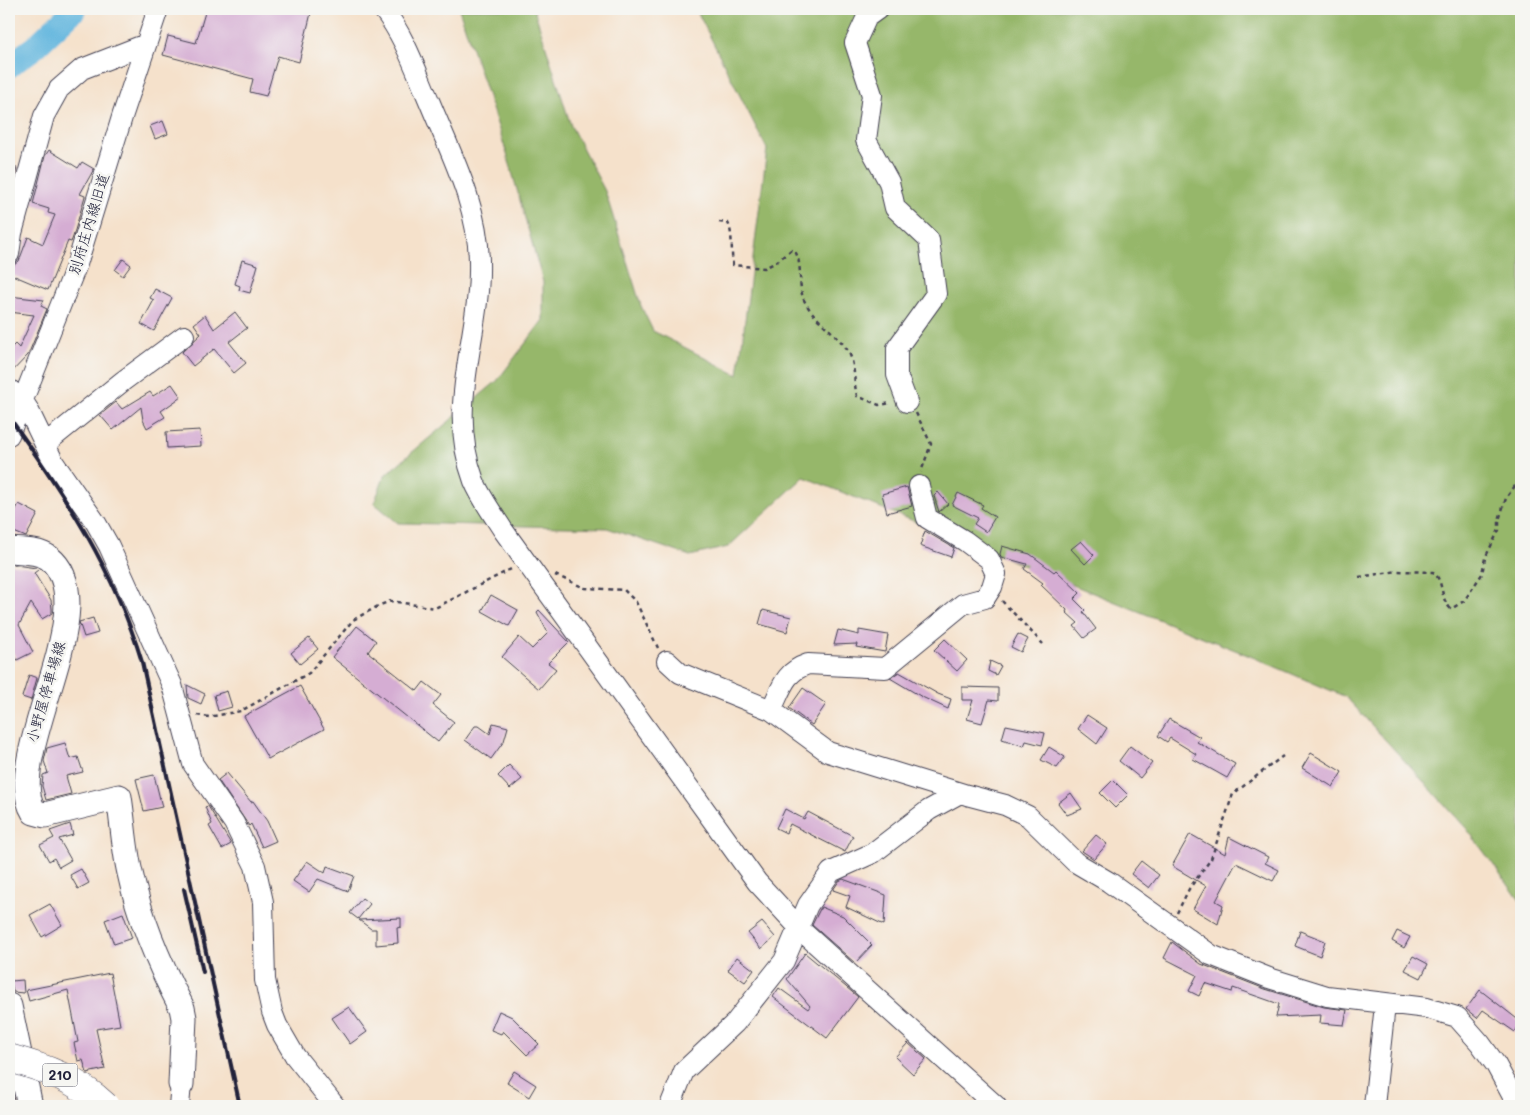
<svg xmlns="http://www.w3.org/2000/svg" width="1530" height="1115" font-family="Mali,'Klee One',sans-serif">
<rect width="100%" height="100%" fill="#f6f6f2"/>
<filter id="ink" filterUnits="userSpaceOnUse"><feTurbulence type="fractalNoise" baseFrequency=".02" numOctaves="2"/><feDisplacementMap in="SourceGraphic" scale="10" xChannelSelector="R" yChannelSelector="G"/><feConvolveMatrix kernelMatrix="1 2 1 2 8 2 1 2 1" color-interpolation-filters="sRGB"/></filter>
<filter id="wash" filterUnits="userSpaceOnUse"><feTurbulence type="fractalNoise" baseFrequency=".0096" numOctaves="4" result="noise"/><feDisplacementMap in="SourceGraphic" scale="20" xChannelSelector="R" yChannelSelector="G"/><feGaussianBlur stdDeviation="1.12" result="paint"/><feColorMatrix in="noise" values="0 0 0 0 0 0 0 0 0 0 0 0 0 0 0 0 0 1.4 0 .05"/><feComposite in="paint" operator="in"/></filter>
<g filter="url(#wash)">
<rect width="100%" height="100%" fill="#f5e1cb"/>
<path fill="#96b76a" stroke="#5c6c52" d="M459 9H534L571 126 605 191 641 306 653 331 738 375 767 149 696 9H1521V902L1467 829 1346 697 1250 656 804 477 728 547 690 556 607 528 398 523 374 503 385 475 497 381 543 320V282L507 154Z"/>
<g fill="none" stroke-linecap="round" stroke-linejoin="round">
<path stroke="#62b6de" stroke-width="24" d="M9 66 35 47 75 9"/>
</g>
<g id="blocks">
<path fill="#d5add3" d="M206 9H312L299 62 278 56 266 96 250 92 253 79 163 55 168 36 196 43Z
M163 121 168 134 155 139 150 126Z
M49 150 78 168 82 162 94 169 80 194 85 196 73 237 71 242 68 241 48 290 10 274 14 265 19 261 28 237 43 244 55 215 48 213 49 209 33 204 45 156Z
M9 166 17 168 13 183 9 182Z
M123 259 131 265 123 276 115 270Z
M242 260 258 265 250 293 239 290 240 286 235 284Z
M155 289 172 298 154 331 141 324 154 300 150 298Z
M9 296 44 300 41 306 47 309 28 355 9 375V350L15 344 19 348 34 315 9 312Z
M235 312 247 328 229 342 246 363 234 373 214 349 193 366 182 352 201 334 194 324 205 315 214 329Z
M172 384 181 397 161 411 165 417 147 428 143 420 141 407 113 430 100 415 116 402 122 409 150 392 153 396Z
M200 430 201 446 167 448 166 432Z
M907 487 912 506 887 513 882 494Z
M938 492 948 504 939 512 934 496Z
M958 493 983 505 981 508 995 517 986 532 974 524 978 518 952 505Z
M19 504 38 514 26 537 9 530V521Z
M925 531 954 548 951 557 920 546Z
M1081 541 1094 555 1085 564 1071 549Z
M1002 546 1030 554 1054 572 1056 570 1080 593 1074 599 1085 610 1083 612 1096 629 1084 638 1074 626 1078 623 1066 612 1067 610 1041 585 1043 583 1024 569 1027 564 1001 557 1000 554Z
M9 564 36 568 38 570 34 573 51 600 52 609V613L42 619 31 603 19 625 33 652 17 660 9 644Z
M491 595 518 610 509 626 482 611Z
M539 610 569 642 548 663 556 669 539 689 502 657 519 637 532 649 548 633 537 612Z
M763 610 791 617 787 632 759 624Z
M93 618 98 633 84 637 79 622Z
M357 626 376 641 368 652 417 691 424 682 441 695 433 705 454 722 438 742 332 657Z
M838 630 859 635V630L888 635 885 652 856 647 857 644 834 645Z
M1018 634 1028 639 1021 652 1011 647Z
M309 638 318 649 300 664 291 653Z
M945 639 967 660 957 671 934 650Z
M990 661 1001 666 996 675 988 671Z
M899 672 938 694 951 699 948 709 922 697 890 678Z
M29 675 37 678 31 700 22 697Z
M187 685 205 694 201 704 188 698Z
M300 686 324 729 268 759 244 716Z
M962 687 998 688V701L989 700 982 723 967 719 973 700H962Z
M803 688 826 704 812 725 789 708Z
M227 691 232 707 218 711 214 695Z
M1087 715 1107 728 1097 744 1078 729Z
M1169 719 1200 737 1197 742 1235 764 1227 778 1193 759 1196 754 1170 738 1167 742 1158 736Z
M493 723 508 727 504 741 491 759 465 740 475 726H479L490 734Z
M1006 725 1045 733 1042 745 1026 741 1024 746 1002 739Z
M65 743 70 759 78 757 83 772 66 776 71 794 46 800 42 786 43 775 48 773 44 761 47 748Z
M1130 746 1152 763 1140 778 1119 761Z
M1049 747 1065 757 1057 768 1041 760Z
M1311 753 1342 772 1333 787 1302 768Z
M509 765 522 779 510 789 498 776Z
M227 773 251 802 253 801 267 821 276 841 262 847 251 824 249 826 218 780Z
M154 775 162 807 144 811 136 779Z
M1113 780 1128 795 1115 808 1100 793Z
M1071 793 1082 809 1067 815 1058 803Z
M208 806 231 844 222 849 209 826 212 824 205 807Z
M785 809 804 819 808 812 853 836 845 852 790 824 786 833 776 828Z
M70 824 73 835 59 839 71 860 59 867 54 858 49 861 40 845 54 838 50 831Z
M1190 834 1225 854 1229 837 1268 857 1265 863 1279 870 1273 881 1236 863 1216 901 1223 905 1218 924 1193 909 1206 886 1172 866Z
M1096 835 1107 844 1094 859 1082 851Z
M307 861 325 873 327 866 354 876 348 891 318 879 309 892 293 881Z
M1141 861 1159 875 1149 888 1131 874Z
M81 869 89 883 78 889 70 875Z
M843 879 886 895 884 925 846 907 850 896 833 890 839 881Z
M362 898 370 904 358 919 350 913Z
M50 904 62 925 42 937 30 915Z
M821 907 843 916 872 945 855 963 812 925Z
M123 913 132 938 114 944 105 920Z
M401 918V927L397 928 398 943 376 945V929H371L359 920Z
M762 922 775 937 761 949 748 933Z
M1300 931 1325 941 1320 956 1295 946Z
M1397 931 1410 937 1404 948 1392 941Z
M1172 942 1201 964 1265 989 1324 1007 1347 1010 1344 1025 1320 1023 1321 1015 1276 1017 1279 1004 1233 988 1232 992 1205 983 1199 996 1189 991 1197 975 1164 958Z
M805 953 858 997 827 1038 773 997 779 988 808 1009 810 1006 787 979Z
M1413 956 1428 964 1421 978 1405 970Z
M737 957 754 970 745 982 728 970Z
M110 973 120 1025 96 1029 105 1069 87 1073 83 1060 78 1061 74 1043 78 1042 68 990 29 1001 26 990Z
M23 980 24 993 13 992 11 981Z
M1480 990 1521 1022 1515 1032 1483 1010 1477 1018 1466 1009Z
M349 1007 367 1032 350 1044 332 1018Z
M499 1011 512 1017 539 1044 527 1055 503 1031 501 1034 491 1030Z
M908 1043 926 1059 913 1074 895 1057Z
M514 1071 536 1085 529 1097 507 1083Z
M9 1075 15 1106H9Z"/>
</g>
</g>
<g filter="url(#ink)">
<use href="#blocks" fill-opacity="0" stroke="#423f51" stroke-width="1"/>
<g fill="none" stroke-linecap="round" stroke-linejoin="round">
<g stroke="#423f51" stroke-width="22">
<path id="minor" d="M383 9C405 37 416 71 430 103 451 154 478 205 479 261 481 338 445 404 474 481 481 498 493 514 503 530L757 882 804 933 996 1106
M878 9 867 17 855 43 872 95 866 140 889 182 895 208 929 240 936 294 897 348V375L907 402
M9 254 12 233 44 116 59 89 82 69 146 44
M9 389 23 401 28 409 54 463 96 523 109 546 172 685 193 764 234 823 255 866 263 902 265 980 272 1012 277 1025 295 1056 335 1106
M9 435 77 264 123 114 158 9
M45 444 123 381 184 336
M667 661 680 673 771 710 828 752 967 795 1005 805 1028 816 1075 862 1109 882 1211 955 1269 978 1327 996 1427 1008 1457 1017 1480 1043 1496 1065 1518 1106
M771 710C782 688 784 672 808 664L885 668 963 604 985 598 992 587 996 574 989 559 965 541 927 518 919 486
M179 1106 181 1084
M670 1106 684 1071 735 1023 784 961 808 905 831 872 873 853 929 810 960 793
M1374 1106 1385 1005"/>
</g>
<g stroke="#423f51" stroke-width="27">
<path id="major" d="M9 550C22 551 38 550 49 558 108 604 0 759 34 812L45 815 119 797C123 822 124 848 130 873 140 920 160 966 182 1008L184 1018 181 1084
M9 1006 30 1106"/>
</g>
<path stroke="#423f51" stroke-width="2.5" stroke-dasharray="4 4" stroke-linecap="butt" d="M719 222 728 223C733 232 731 253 733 265L765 268 776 262 791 250 796 253C803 268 797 287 805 302 816 322 836 332 848 351 856 365 853 381 857 396L879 405 891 403
M916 413 931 444 921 472
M555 575 585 588 624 590 636 602 658 648
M1359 577 1398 571 1433 572C1445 582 1439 599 1451 609L1464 601 1482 574 1485 558 1499 530V520L1506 498 1521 478
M1002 601 1043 644
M197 715 209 717 241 711 309 673 353 620 380 605 391 601 435 608 511 569
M1177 913 1189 889 1211 859 1233 794 1283 756"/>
<use href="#minor" stroke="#fff" stroke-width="20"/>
<use href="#major" stroke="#fff" stroke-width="25"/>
<path stroke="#22223b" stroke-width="4" d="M9 417C65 495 114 569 142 662L240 1106
M184 889 203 972"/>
<g stroke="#423f51" stroke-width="29" stroke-linecap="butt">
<path id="highway-bridge" d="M9 1058C45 1068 77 1079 105 1106"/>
</g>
<use href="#highway-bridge" stroke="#fff" stroke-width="28"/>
</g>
</g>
<g text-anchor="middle" stroke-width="5" stroke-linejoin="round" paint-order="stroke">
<rect fill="#f6f6f2" stroke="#626272" stroke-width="1" x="42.5" y="1063.5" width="35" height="23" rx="4"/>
<g font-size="14" font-weight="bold" fill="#22223b">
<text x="60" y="1080">210</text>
</g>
<g font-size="15" fill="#22223b" stroke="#f6f6f2">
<text transform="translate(89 224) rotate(-73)" y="5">別府庄内線旧道</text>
<text transform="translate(46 692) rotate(-74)" y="5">小野屋停車場線</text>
</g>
</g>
<rect width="1530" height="1115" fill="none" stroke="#f6f6f2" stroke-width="30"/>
</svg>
